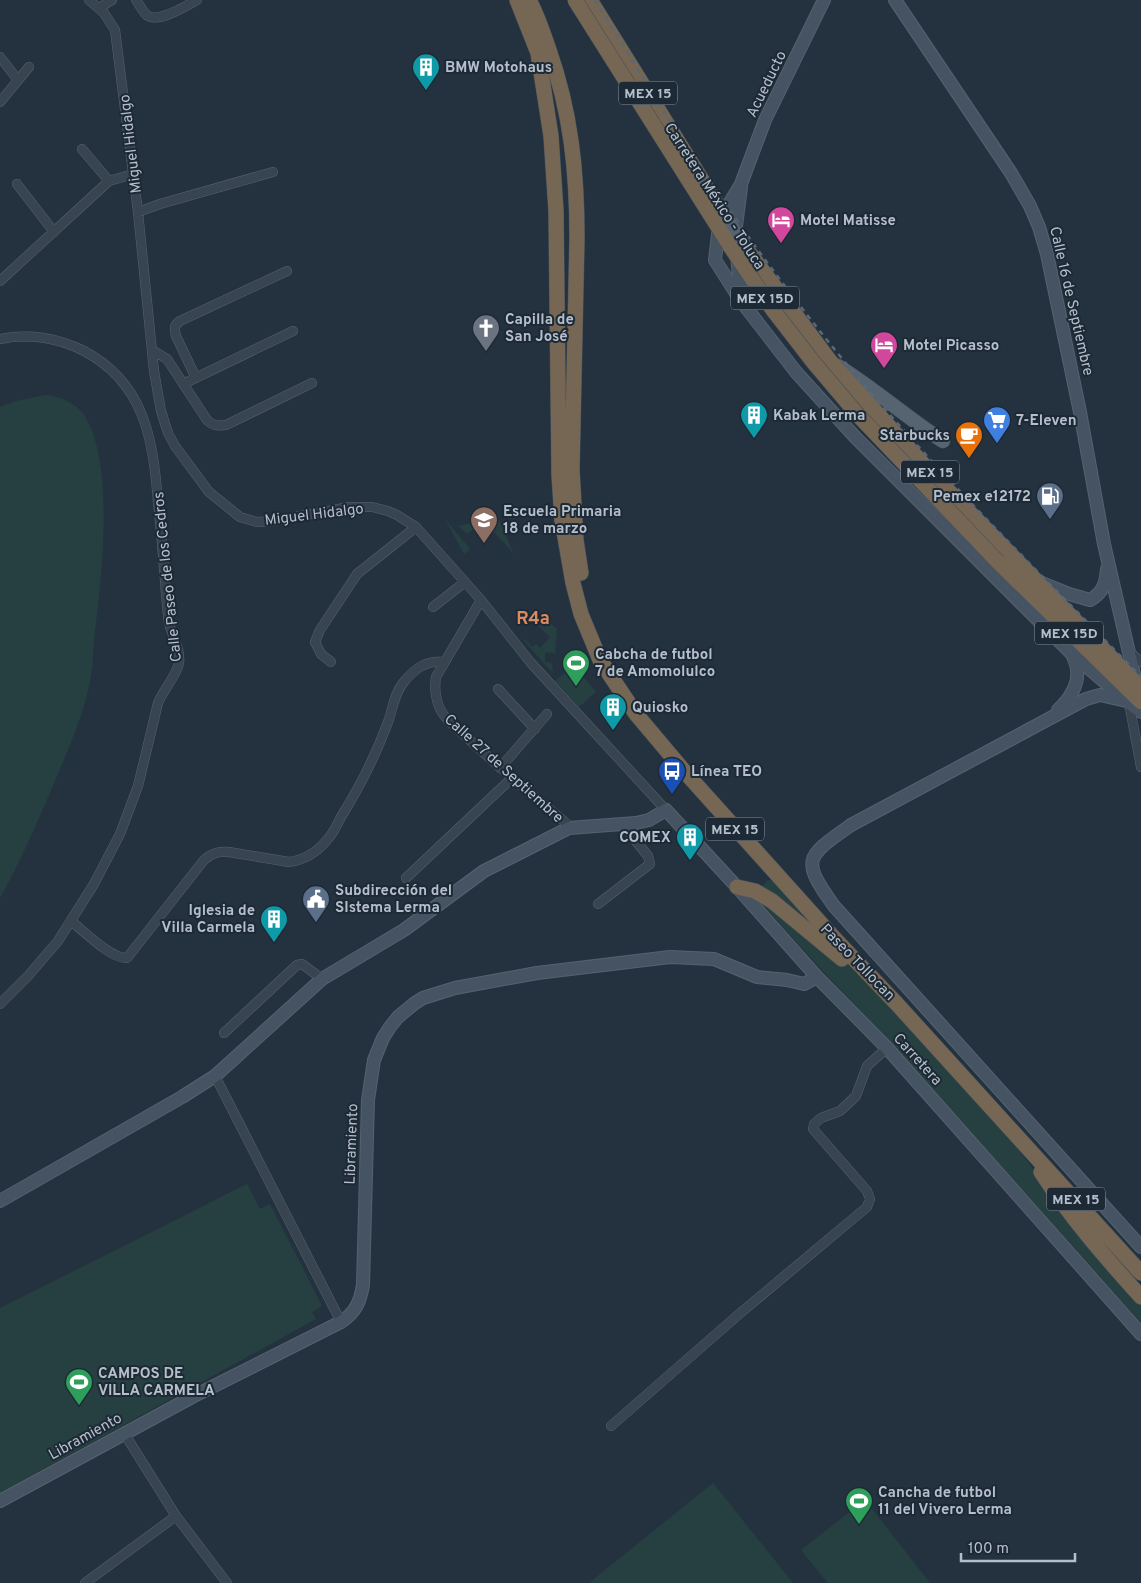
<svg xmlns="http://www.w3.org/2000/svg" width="1141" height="1583" font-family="Overpass,sans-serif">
<rect width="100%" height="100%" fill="#243240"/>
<path fill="#264041" d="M45 395C61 396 79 405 86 418 115 469 101 582 94 639 93 653 93 668 90 681 83 718 66 754 52 788 36 825 20 863 0 898V407L16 401Z
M498 518 514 554 484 521 467 534 458 526Z
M445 519 470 549 464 554Z
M540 622 545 627 549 622 557 629 555 653 545 652V662L552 663 553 673 524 641 525 639 532 647 536 644 540 648 550 637 537 625Z
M574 666 596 692 579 707 555 681Z
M768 880 777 881 881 989 1019 1150 1036 1173 1141 1301V1323L1027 1195 759 901 761 887Z
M247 1184 260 1209 270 1204 322 1306 312 1312 316 1319 0 1493V1308Z
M713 1483 793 1583H589Z
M865 1500 930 1583H828L801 1550Z"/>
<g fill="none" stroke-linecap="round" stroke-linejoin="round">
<g stroke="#56626e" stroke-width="10">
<path id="street" d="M89 0 104 13 115 30 138 212 154 371 161 411 168 433 175 446 209 492 240 517 257 522 273 521 349 507H372L388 511 397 515 416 527 481 600 531 663 666 810
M136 0C140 5 143 13 148 16 160 23 187 5 197 0
M99 8 112 0
M0 57 18 80
M0 102 29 67
M82 149 109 181
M17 184 54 232
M138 212 160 204 273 172
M0 281 109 181 133 174
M0 339C29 333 59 338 84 351 145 383 153 440 158 502 161 529 163 555 165 581 166 595 167 609 169 623 172 636 181 650 179 663 177 675 163 690 158 703L138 786 120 834 94 884 58 941 28 976 0 1004
M152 350 167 359 207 420C213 426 217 426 226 425L312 383
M196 378 176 336C174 329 174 325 180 321L287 271
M183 384 293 331
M481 600 436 677C434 689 436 704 443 714 451 725 464 734 473 743 503 771 535 797 566 823L569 828
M433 607 465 582
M1130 652 1141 662
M331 662 321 654 315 642 320 630 357 574 416 527
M498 689 535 729
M1129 703 1141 767
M500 768 547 714
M406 878 512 778
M598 904 650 864 648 856 623 825
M71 921C84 931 111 959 127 958L204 860C212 853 219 851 229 852L289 862C305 860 317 852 327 840 333 834 337 825 341 817 359 788 376 755 388 722 393 709 394 694 403 683 414 669 426 660 444 662
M224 1033 297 965 302 964 322 979
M215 1076 341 1322
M611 1426 738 1315 867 1207 870 1199 867 1191 813 1129 814 1124 821 1118 840 1111 856 1096 867 1066 887 1048
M124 1433 176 1516 227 1583
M85 1583 176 1516"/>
</g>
<g stroke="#56626e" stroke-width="14">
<path id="secondary" d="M824 0 765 120 741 184 726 209 719 226 715 260 741 301 796 372 855 437 1072 654 1129 703 1141 712
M895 0 1011 173 1030 206 1039 227 1047 254 1080 412 1104 544 1136 683
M736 236V226L741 187
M737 256 741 298
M1037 581 1069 594 1090 600C1103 593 1106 583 1107 569
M1122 700 1100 695 1086 699 851 825C806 857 800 859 834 906L1141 1247
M1058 710C1069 700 1079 685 1077 670 1077 665 1074 659 1072 654
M0 1201 182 1097 215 1076 322 979 404 930 484 871 569 828 636 823 649 820 666 810 737 887 817 977 887 1048 1141 1334
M0 1501 194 1396 341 1322C356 1312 360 1302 363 1285L368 1100 374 1060 383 1038 390 1027 398 1017 415 1003 423 998 455 988 537 973 670 957 714 959 757 977 787 980 804 984 817 977"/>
</g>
<g stroke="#414d59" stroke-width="15">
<path id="primary" d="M838 366C875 389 907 418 943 441"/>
</g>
<g stroke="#434f5b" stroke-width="16">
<path id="highway" d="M517 0 538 53 551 136 556 211 559 475 562 520 573 583 581 614 600 660 636 714 684 771 835 939 897 1004 1141 1273
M529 0C538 16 543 33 549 50 571 113 577 171 577 238L572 470 576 540 581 573
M590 0 705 185
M745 247 830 361 934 476 1141 688
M998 562 1141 702
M737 887 755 891 772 901 842 959
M1041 1172C1070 1217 1105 1257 1141 1297"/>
</g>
<use href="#street" stroke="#384450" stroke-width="9"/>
<use href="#secondary" stroke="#465363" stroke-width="12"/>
<use href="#primary" stroke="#566370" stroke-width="14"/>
<use href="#highway" stroke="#766654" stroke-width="15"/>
<path stroke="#5a6877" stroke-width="2.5" stroke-dasharray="5 5" stroke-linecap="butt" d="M595 0C623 44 650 90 678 134 724 205 774 274 827 340 923 460 1034 567 1141 677"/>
<g stroke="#414d59" stroke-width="15" stroke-linecap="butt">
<path id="primary-bridge" d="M705 185 745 247"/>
</g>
<g stroke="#434f5b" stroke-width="16" stroke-linecap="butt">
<path id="highway-bridge" d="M575 0 730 246 773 310 814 363 858 415 998 562"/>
</g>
<use href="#primary-bridge" stroke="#566370" stroke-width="14"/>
<use href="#highway-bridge" stroke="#766654" stroke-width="15"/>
</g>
<defs>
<g id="building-pin" transform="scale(1.4375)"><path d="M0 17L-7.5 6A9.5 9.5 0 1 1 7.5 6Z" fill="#0f9aa8" stroke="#1d2935"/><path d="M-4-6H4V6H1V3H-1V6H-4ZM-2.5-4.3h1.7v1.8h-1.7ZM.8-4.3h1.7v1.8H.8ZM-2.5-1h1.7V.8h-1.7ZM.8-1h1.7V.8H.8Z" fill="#fff"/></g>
<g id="hotel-pin" transform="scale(1.4375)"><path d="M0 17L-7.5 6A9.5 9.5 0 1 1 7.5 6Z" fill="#d1479c" stroke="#1d2935"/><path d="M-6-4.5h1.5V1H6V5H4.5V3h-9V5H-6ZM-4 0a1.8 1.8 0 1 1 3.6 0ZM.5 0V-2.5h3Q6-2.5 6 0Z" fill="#fff"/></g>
<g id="church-pin" transform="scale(1.4375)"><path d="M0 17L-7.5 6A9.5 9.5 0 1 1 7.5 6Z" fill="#6b7280" stroke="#1d2935"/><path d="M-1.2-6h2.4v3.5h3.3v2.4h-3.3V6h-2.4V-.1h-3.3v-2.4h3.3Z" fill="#fff"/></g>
<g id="supermarket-pin" transform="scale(1.4375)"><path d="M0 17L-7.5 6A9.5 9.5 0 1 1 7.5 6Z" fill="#3f7fe0" stroke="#1d2935"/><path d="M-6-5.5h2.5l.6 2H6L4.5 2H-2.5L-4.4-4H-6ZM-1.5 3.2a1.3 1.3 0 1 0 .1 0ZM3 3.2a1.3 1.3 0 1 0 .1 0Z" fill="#fff"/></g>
<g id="cafe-pin" transform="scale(1.4375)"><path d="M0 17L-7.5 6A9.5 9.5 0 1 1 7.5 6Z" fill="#e8710a" stroke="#1d2935"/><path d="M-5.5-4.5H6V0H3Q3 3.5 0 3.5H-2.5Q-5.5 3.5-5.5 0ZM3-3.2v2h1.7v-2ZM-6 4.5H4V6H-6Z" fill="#fff"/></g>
<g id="fuel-pin" transform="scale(1.4375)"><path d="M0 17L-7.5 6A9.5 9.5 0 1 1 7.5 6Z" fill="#5c6f8a" stroke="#1d2935"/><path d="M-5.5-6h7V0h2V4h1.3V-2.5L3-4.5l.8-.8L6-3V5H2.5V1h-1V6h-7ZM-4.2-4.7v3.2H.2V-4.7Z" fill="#fff"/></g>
<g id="school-pin" transform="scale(1.4375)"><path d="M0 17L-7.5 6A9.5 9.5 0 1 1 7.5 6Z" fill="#8d6e63" stroke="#1d2935"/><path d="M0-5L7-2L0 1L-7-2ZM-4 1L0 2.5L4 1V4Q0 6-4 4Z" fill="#fff"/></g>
<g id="stadium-pin" transform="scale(1.4375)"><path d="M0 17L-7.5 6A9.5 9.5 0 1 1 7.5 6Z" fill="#2e9e5b" stroke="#1d2935"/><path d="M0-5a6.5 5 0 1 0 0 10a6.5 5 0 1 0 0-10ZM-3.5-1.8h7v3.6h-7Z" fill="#fff"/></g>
<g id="bus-pin" transform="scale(1.4375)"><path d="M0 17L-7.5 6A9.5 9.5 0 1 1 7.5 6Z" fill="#1a4fb4" stroke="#1d2935"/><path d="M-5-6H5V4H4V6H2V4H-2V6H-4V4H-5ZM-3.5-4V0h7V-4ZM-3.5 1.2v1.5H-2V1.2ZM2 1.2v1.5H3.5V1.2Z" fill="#fff"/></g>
<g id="civic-pin" transform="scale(1.4375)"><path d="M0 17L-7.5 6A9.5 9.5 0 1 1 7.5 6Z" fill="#5c6f8a" stroke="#1d2935"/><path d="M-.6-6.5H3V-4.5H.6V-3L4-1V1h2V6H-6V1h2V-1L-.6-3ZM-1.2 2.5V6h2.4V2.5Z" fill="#fff"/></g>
</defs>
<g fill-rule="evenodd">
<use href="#building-pin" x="426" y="67"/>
<use href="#hotel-pin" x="781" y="220"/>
<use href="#church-pin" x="486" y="328"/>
<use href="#hotel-pin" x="884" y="345"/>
<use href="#building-pin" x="754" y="415"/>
<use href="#supermarket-pin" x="997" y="420"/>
<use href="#cafe-pin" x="969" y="435"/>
<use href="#fuel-pin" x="1050" y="496"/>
<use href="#school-pin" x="484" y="520"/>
<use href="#stadium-pin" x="576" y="663"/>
<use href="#building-pin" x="613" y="707"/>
<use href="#bus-pin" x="672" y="771"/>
<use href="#building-pin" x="690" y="837"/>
<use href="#civic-pin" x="316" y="899"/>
<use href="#building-pin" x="274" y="919"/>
<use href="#stadium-pin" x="79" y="1382"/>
<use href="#stadium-pin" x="859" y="1501"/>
</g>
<g text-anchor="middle" stroke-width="4" stroke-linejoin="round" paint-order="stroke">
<g fill="#1d2935" stroke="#87929e" stroke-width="1">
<rect x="619" y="81.5" width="58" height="23" rx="4"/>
<rect x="731" y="286.5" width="68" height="23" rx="4"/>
<rect x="901" y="460.5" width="58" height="23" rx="4"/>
<rect x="1035" y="621.5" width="68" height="23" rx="4"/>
<rect x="706" y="817.5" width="58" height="23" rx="4"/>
<rect x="1047" y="1187.5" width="58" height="23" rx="4"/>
</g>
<g font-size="14" font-weight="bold" fill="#b4bfcb">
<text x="648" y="98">MEX 15</text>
<text x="765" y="303">MEX 15D</text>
<text x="930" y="477">MEX 15</text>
<text x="1069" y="638">MEX 15D</text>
<text x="735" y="834">MEX 15</text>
<text x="1076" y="1204">MEX 15</text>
</g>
<g font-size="15" font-weight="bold" fill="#b4bfcb" stroke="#1d2935" text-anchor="start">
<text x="445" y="72">BMW Motohaus</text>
<text x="800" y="225">Motel Matisse</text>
<text x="505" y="324">Capilla de<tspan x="505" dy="17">San José</tspan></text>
<text x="903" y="350">Motel Picasso</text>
<text x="773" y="420">Kabak Lerma</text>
<text x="1016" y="425">7-Eleven</text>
<text x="950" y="440" text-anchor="end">Starbucks</text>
<text x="1031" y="501" text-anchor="end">Pemex e12172</text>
<text x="503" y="516">Escuela Primaria<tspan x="503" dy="17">18 de marzo</tspan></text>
<text x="595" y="659">Cabcha de futbol<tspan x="595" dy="17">7 de Amomolulco</tspan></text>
<text x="632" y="712">Quiosko</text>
<text x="691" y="776">Línea TEO</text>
<text x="671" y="842" text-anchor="end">COMEX</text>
<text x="335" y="895">Subdirección del<tspan x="335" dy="17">SIstema Lerma</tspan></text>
<text x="255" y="915" text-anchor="end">Iglesia de<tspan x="255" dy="17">Villa Carmela</tspan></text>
<text x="98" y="1378">CAMPOS DE<tspan x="98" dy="17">VILLA CARMELA</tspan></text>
<text x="878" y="1497">Cancha de futbol<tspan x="878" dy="17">11 del Vivero Lerma</tspan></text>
</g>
<g font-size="15" fill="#b4bfcb" stroke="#1d2935">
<text transform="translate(766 84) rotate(-64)" y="5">Acueducto</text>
<text transform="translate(130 144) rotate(-97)" y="5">Miguel Hidalgo</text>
<text transform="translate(715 196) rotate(57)" y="5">Carretera México - Toluca</text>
<text transform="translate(1072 301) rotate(77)" y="5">Calle 16 de Septiembre</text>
<text transform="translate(314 514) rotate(-7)" y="5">Miguel Hidalgo</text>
<text transform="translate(167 577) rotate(-96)" y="5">Calle Paseo de los Cedros</text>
<text transform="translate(504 768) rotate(42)" y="5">Calle 27 de Septiembre</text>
<text transform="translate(858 962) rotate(46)" y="5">Paseo Tollocan</text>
<text transform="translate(918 1059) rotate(48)" y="5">Carretera</text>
<text transform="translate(351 1144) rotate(-88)" y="5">Libramiento</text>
<text transform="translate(85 1436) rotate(-29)" y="5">Libramiento</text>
</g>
<g font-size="18" font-weight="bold" fill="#da8b60" stroke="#1d2935">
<text x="533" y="624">R4a</text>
</g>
</g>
<path d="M961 1553v8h114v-8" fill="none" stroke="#b4bfcb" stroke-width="2.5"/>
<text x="968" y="1553" font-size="15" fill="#b4bfcb" stroke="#1d2935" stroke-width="4" paint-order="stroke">100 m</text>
</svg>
